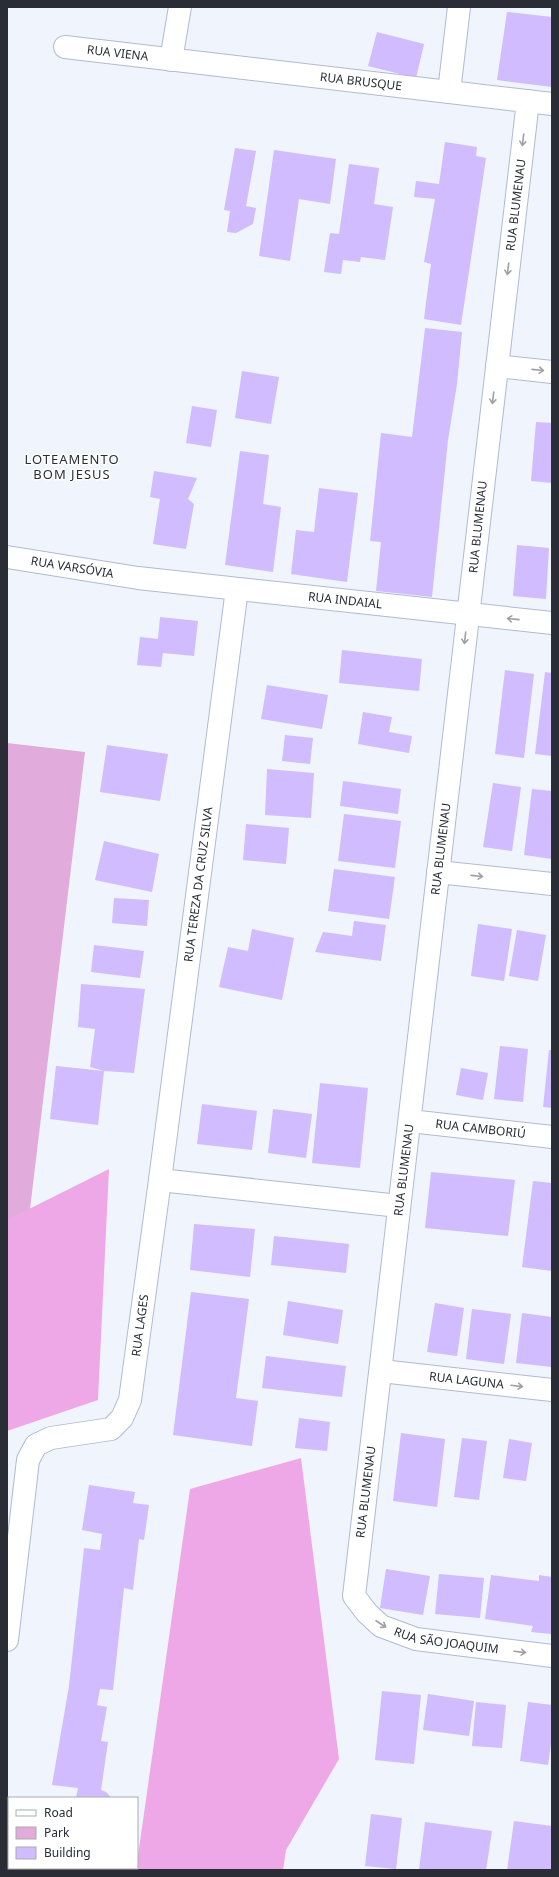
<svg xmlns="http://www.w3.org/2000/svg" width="559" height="1877" font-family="'Noto Sans',sans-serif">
<rect width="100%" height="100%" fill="#eff4fd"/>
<path fill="#e1acdb" d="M7 743 85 752 30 1209 7 1221Z"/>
<path fill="#eea8e7" d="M109 1169 98 1400 7 1431V1220Z
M301 1458 339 1759 286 1850 283 1870H136L190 1489Z"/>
<path fill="#d0bcfe" d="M507 12 552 17V87L497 80Z
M377 32 424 44 416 78 368 66Z
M445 142 477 147 476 156 486 158 461 325 424 319 431 264 424 262 435 199 414 197 416 181 439 184Z
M235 148 256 151 246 206 256 208 253 224 236 233 227 232 230 211 224 210Z
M274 150 336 159 330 204 299 199 290 261 259 256Z
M349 164 379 168 374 204 393 207 385 260 361 257 360 262 343 260 341 274 324 272 330 233 339 234Z
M425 328 462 332 457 384 448 440 432 597 376 591 381 542 370 541 381 433 412 437Z
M242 371 279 377 271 424 235 418Z
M192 406 217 410 211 447 186 443Z
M536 422 552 423V483L531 481Z
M240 451 269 455 263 504 281 507 273 572 225 565Z
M154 471 197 478 188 499 194 504 186 549 153 544 160 499 150 497Z
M319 488 358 493 347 582 291 574 296 530 314 532Z
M517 545 549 548 546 599 513 596Z
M160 617 198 621 194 656 163 653 161 667 137 665 140 637 158 639Z
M342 650 422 659 419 691 339 683Z
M505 670 534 674 524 758 495 754Z
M545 672 552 673V756L535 754Z
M267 685 328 695 322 729 261 719Z
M363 712 392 717 389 732 412 736 409 753 358 744Z
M285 735 313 738 310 764 282 761Z
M107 745 168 754 160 801 100 792Z
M267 769 314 773 311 818 265 815Z
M343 781 401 789 398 814 340 806Z
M493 783 521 787 512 851 483 847Z
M532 789 552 791V859L524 855Z
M344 814 401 821 395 868 338 861Z
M246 824 289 828 286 864 243 860Z
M104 841 159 854 152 892 95 880Z
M334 869 395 877 389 919 328 911Z
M114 898 149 900 147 926 112 923Z
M354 921 386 925 381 961 315 952 323 932 352 936Z
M478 924 512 929 504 981 471 976Z
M252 929 294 938 282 1000 219 987 228 947 248 951Z
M517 930 546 935 538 981 509 976Z
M94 945 144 951 140 978 91 972Z
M81 984 145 989 134 1073 104 1071 98 1125 50 1119 56 1066 104 1071 90 1067 95 1029 78 1027Z
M500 1046 528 1049 523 1102 494 1099Z
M549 1050H552V1108L543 1107Z
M461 1068 488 1073 483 1100 456 1095Z
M320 1083 368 1088 360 1168 312 1163Z
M202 1104 257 1111 252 1150 197 1144Z
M273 1109 312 1114 306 1158 268 1153Z
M431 1172 515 1180 508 1236 425 1228Z
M533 1181 552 1183V1271L522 1267Z
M194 1224 255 1229 250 1277 190 1270Z
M274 1236 349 1244 346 1273 271 1265Z
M191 1292 249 1299 236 1398 258 1401 252 1446 173 1435Z
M288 1301 343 1310 338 1344 283 1335Z
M435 1303 464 1308 457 1356 427 1352Z
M472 1309 511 1314 504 1364 466 1359Z
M522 1313 552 1317V1367L516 1363Z
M266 1356 346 1366 342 1397 262 1388Z
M299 1418 330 1422 327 1451 295 1448Z
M401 1433 445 1439 437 1507 393 1501Z
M462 1438 487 1441 479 1500 454 1497Z
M509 1439 532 1443 526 1481 503 1478Z
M89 1485 135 1492 133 1503 149 1505 144 1540 139 1539 133 1590 124 1588 113 1690 100 1689 97 1705 107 1707 101 1741 108 1742 101 1790 106 1792 112 1798H76L78 1788 52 1785 69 1686 84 1548 100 1550 102 1534 82 1530Z
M386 1569 430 1576 423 1615 380 1608Z
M439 1574 484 1578 480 1618 435 1614Z
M491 1575 539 1581V1575L552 1577V1634L531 1632 533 1626 485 1619Z
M382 1691 421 1695 414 1764 375 1760Z
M428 1694 474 1701 469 1736 423 1730Z
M476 1702 506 1705 502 1748 472 1746Z
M528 1702 552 1705V1737L548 1765 520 1761Z
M371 1814 402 1818 396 1869 365 1866Z
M514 1821 552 1826 551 1870H507Z
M425 1822 492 1831 486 1870H419Z
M48 1868H108V1870H48Z"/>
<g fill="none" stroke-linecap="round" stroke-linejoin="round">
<g stroke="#b0bad1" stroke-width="24">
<g id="street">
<path id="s1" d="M65 47 552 104"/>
<path d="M171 60 180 7"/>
<path d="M449 92 459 7"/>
<path id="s2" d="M528 101 354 1596 367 1613 381 1626 416 1639 552 1656"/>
<path d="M497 366 552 372"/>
<path id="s3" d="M7 557 138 578 552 623"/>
<path d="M438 872 552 884"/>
<path id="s4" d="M410 1121 552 1137"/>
<path id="s5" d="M160 1180 237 589"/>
<path id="s6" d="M381 1371 552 1390"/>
<path id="s7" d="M7 1640 28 1460 36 1445 51 1438 111 1429 122 1418 130 1400 160 1180 399 1206"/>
</g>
</g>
<use href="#street" stroke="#fff" stroke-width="22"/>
</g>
<defs><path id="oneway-shaft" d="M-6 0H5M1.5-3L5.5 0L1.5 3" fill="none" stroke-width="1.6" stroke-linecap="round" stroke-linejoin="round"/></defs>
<g stroke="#9fa0a5">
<use href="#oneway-shaft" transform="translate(523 140) rotate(97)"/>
<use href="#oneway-shaft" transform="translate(508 269) rotate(97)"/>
<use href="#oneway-shaft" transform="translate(538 370) rotate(6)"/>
<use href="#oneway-shaft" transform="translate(493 398) rotate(97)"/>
<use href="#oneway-shaft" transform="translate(513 619) rotate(-174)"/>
<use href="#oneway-shaft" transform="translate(465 638) rotate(97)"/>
<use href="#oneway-shaft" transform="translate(477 876) rotate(6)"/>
<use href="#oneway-shaft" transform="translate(517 1386) rotate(7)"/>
<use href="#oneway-shaft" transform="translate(381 1624) rotate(33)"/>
<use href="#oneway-shaft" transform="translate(520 1652) rotate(7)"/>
</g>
<g text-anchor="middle" stroke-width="3" stroke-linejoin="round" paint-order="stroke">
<g font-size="12" fill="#2a2d36" stroke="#fff">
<text dy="4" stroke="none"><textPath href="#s1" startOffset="53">RUA VIENA</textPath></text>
<text dy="4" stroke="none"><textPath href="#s1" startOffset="298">RUA BRUSQUE</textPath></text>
<text transform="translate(516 205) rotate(-83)" y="4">RUA BLUMENAU</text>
<text transform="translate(478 527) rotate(-84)" y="4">RUA BLUMENAU</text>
<text dy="4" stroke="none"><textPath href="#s3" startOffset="66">RUA VARSÓVIA</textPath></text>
<text dy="4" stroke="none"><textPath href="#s3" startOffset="341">RUA INDAIAL</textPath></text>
<text transform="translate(441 849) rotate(-83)" y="4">RUA BLUMENAU</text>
<text dy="4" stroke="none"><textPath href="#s5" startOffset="298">RUA TEREZA DA CRUZ SILVA</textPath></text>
<text dy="4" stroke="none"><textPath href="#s4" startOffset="71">RUA CAMBORIÚ</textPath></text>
<text transform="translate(404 1170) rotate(-83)" y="4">RUA BLUMENAU</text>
<text dy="4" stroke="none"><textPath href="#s7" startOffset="386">RUA LAGES</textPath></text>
<text dy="4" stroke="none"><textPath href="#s6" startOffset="86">RUA LAGUNA</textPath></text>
<text transform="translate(366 1492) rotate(-83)" y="4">RUA BLUMENAU</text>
<text dy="4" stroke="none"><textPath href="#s2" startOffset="1613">RUA SÃO JOAQUIM</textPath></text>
</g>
<g font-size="13" letter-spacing="1" fill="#2a2d36" stroke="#fff">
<text x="72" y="464">LOTEAMENTO<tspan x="72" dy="15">BOM JESUS</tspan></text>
</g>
</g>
<rect width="559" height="1877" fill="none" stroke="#2a2d36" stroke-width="16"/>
<rect x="8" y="1797" width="130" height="72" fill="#ffffff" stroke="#aaabaf"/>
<rect x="16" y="1810" width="20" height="6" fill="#ffffff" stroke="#aaabaf"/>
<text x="44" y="1817" font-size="12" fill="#2a2d36">Road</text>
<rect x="16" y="1827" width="20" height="12" fill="#e1acdb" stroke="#aaabaf"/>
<text x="44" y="1837" font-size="12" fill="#2a2d36">Park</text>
<rect x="16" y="1847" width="20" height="12" fill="#d0bcfe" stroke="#aaabaf"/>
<text x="44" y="1857" font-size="12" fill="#2a2d36">Building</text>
</svg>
